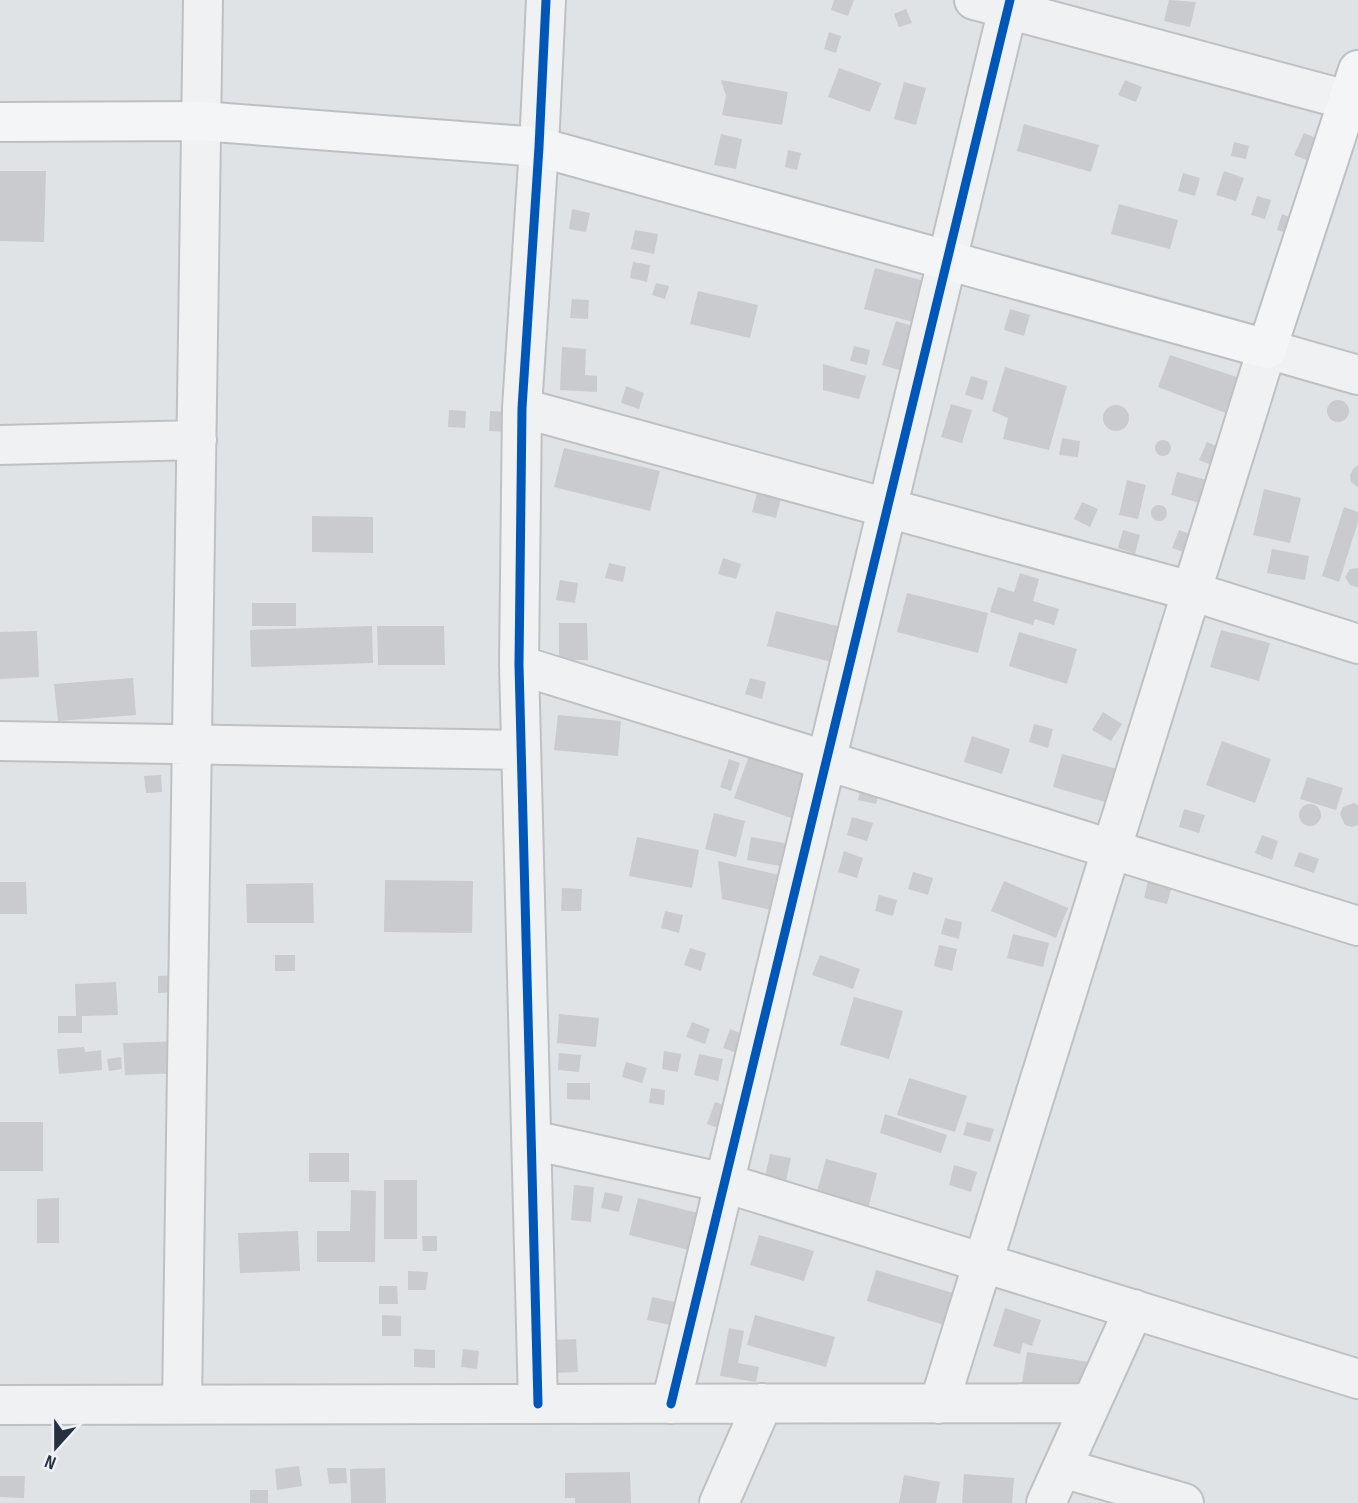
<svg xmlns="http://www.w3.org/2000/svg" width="1358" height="1503" font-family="'Sofia Sans Condensed',sans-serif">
<rect width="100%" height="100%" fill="#e0e3e6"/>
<path fill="#c9cbce" d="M834 0H854L848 16 831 10Z
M1169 0 1196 2 1190 27 1164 21Z
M906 9 912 23 899 27 894 14Z
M829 32 841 36 836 53 824 49Z
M839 68 881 83 870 112 828 97Z
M721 80 788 92 782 125 722 115 726 96Z
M1125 80 1142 87 1136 102 1118 95Z
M904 82 926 88 916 125 894 119Z
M1024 124 1099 145 1091 172 1017 151Z
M1304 133 1323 141 1314 163 1294 155Z
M721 134 742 139 736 169 714 165Z
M1234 142 1249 146 1246 159 1231 156Z
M788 150 801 153 797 170 785 167Z
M0 171H46L44 242 0 241Z
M1224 171 1244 178 1236 201 1216 195Z
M1183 173 1200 178 1195 196 1178 191Z
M1257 196 1271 200 1265 219 1251 215Z
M1119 204 1178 220 1170 249 1111 234Z
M572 209 590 213 586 232 569 229Z
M1282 214 1297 220 1293 235 1277 230Z
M635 230 658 234 654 254 631 249Z
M633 262 650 265 647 282 630 278Z
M875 268 932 283 921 324 864 309Z
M656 283 669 286 665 299 652 295Z
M698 291 758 305 750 338 690 324Z
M572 299 589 300 588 319 570 318Z
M1010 309 1030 315 1024 336 1004 330Z
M896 321 919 328 906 372 882 365Z
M854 346 870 350 867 365 850 361Z
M562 347 586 349 585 375 597 376V392L560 390Z
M1170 355 1246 380 1231 415 1158 387Z
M823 364 866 376 859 399 823 390Z
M1005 367 1067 386 1049 450 1003 439 1008 418 992 411Z
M971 376 988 381 983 400 965 395Z
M626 386 644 393 639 409 621 403Z
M1327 411a11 11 0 1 1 22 0a11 11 0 1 1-22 0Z
M951 404 972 410 962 443 941 437Z
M1103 418a13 13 0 1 1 26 0a13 13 0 1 1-26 0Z
M449 410 466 411 465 428 448 427Z
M490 411 509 412V432L489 431Z
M1062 438 1080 441 1078 457 1059 455Z
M1155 448a8 8 0 1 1 16 0a8 8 0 1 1-16 0Z
M1207 442 1226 450 1219 468 1199 460Z
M564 448 660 471 650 511 554 487Z
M1358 465V487L1351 482 1350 475 1353 469Z
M1177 472 1214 482 1207 505 1171 495Z
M1127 480 1146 485 1138 519 1119 515Z
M1264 489 1301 498 1290 543 1253 535Z
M757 493 781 499 776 518 752 512Z
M1082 502 1098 509 1090 527 1074 519Z
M1151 513a8 8 0 1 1 16 0a8 8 0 1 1-16 0Z
M1344 507 1358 512V522L1339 582 1322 576Z
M312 516 373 517V553L312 552Z
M1123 530 1140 535 1135 554 1118 548Z
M1179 530 1199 537 1192 555 1172 548Z
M1272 549 1309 556 1305 580 1267 573Z
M723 558 741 564 736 579 718 574Z
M609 563 626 567 623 582 605 578Z
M1358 568V587H1356L1350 585 1345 577 1350 569Z
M1020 573 1039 579 1033 601 1059 609 1054 625 1035 619 1033 625 990 612 998 587 1014 592Z
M560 580 578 583 575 603 556 600Z
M907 593 988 613 978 653 897 632Z
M252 603H296V626H252Z
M776 611 849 629 840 664 767 646Z
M559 623H587L588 660H559Z
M372 626 373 663 251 667 250 630Z
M377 626H444L445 665H378Z
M1221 630 1270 643 1259 681 1210 667Z
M37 631 39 677 0 679V632Z
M1019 632 1077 649 1067 684 1009 666Z
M133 678 136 715 58 721 54 684Z
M750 678 766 682 762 699 745 694Z
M1103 712 1122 724 1111 741 1092 730Z
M558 715 621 721 618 756 554 750Z
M1034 724 1053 729 1048 748 1029 742Z
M972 736 1010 749 1002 774 964 762Z
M1222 741 1271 759 1255 803 1206 785Z
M752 747 815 770 797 820 734 798Z
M1062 754 1121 770 1112 804 1053 787Z
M729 759 740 763 731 791 720 787Z
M161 775 162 792 146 793 144 776Z
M1307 777 1343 788 1336 810 1300 799Z
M862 782 881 787 876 804 858 800Z
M1354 803 1358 805V825L1352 827 1345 825 1340 814 1343 807Z
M1299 815a11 11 0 1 1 22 0a11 11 0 1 1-22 0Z
M1184 809 1205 815 1199 833 1179 827Z
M714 813 745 821 736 857 705 849Z
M852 817 873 823 867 841 847 835Z
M1262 835 1278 841 1272 860 1255 853Z
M637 837 699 850 692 888 629 876Z
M751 837 790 844 786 867 747 860Z
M844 851 863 858 857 878 838 872Z
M1299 852 1319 859 1314 873 1294 866Z
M718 861 784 876 776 911 722 899Z
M913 872 933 878 928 895 908 889Z
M1149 876 1173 882 1167 904 1144 898Z
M385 880 473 881 472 933 384 932Z
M1004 881 1068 908 1056 938 991 911Z
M0 882H26L27 914H0Z
M313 883 314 923H247L246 884Z
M562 888 582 889 581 911H561Z
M879 895 897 900 893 916 875 911Z
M665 911 683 915 679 933 661 928Z
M945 918 962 922 959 939 941 934Z
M1013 934 1049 943 1043 967 1007 958Z
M939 945 957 949 952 971 934 966Z
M690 948 706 953 701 971 684 965Z
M275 955H295V971H275Z
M820 955 860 969 853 989 812 975Z
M183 975V992L158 993V976Z
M116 982 118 1015 82 1016V1033H58V1016H76L75 984Z
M854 997 903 1011 889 1059 840 1045Z
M559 1014 599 1018 596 1047 557 1043Z
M692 1022 710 1029 705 1044 686 1037Z
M730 1029 750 1037 742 1055 723 1048Z
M183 1041 185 1073 125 1075 123 1043Z
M84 1047 85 1052 101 1050 102 1070 59 1074 57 1049Z
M664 1051 681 1054 678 1072 662 1069Z
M559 1053 581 1055 579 1072 558 1070Z
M699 1054 723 1059 718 1081 694 1075Z
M121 1057 122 1069 109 1071 107 1059Z
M626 1062 647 1068 642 1083 622 1077Z
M909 1078 967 1096 955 1132 897 1115Z
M567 1083H590V1100L567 1099Z
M651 1088 665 1090 664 1105 649 1103Z
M715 1102 734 1109 726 1131 707 1124Z
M885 1114 947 1135 941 1153 880 1133Z
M0 1122H43V1171H0Z
M967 1122 994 1129 990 1142 963 1135Z
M309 1153H349V1182H309Z
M770 1154 791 1158 786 1181 765 1177Z
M826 1159 877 1173 868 1209 816 1195Z
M954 1165 977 1172 971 1192 949 1185Z
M384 1180H417V1239H384Z
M574 1185 594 1187 591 1222 571 1220Z
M351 1190 376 1191 375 1262H317V1231H350Z
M605 1192 623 1196 619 1212 601 1208Z
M59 1198V1243H37V1199Z
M638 1198 706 1215 697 1252 629 1235Z
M298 1231 300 1271 240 1273 238 1233Z
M759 1235 814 1251 804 1281 750 1265Z
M422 1236H437V1251H423Z
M876 1270 953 1293 944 1325 867 1301Z
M408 1271 428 1272 426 1290H408Z
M379 1286H397L398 1304H379Z
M652 1297 689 1305 684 1328 647 1320Z
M1005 1308 1041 1320 1032 1346 1023 1343 1020 1354 993 1346Z
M382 1315 401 1316V1336H382Z
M755 1315 835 1337 826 1367 747 1345Z
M729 1328 744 1331 738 1363 759 1367 756 1382 720 1376Z
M576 1339 578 1372 553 1373 551 1340Z
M414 1349 435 1350V1368L414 1367Z
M463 1349 479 1351 477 1369 461 1367Z
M1027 1352 1089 1362 1084 1394 1022 1383Z
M299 1466 302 1486 277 1490 275 1469Z
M327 1468H346L347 1483 329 1484Z
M385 1468 386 1503H351L350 1469Z
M630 1472 631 1503H575V1498H565V1473Z
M964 1474 1014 1478 1012 1503H962Z
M904 1475 940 1482 936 1503H899Z
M0 1476H25L24 1498 0 1497Z
M250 1490H268V1503H250Z"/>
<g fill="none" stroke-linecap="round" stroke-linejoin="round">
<g stroke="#bec1c4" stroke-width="42">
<path id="minor" d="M974 0 1358 103
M522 408 1191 591 1358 644
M0 445 197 440
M519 665 1358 926
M0 741 521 750
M532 1140 725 1183 1358 1379
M182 1404 203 0
M538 1404 519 665 522 408 539 147 546 0
M671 1404 1010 0
M939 1404 1267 349 1358 375
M0 1405 1091 1403
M1062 1468 1184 1503
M719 1503 763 1403
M1046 1503 1134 1309"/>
</g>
<g stroke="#bcc0c4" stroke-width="42">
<path id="major" d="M0 122 201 121 539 147 1267 349 1358 70"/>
</g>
<use href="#minor" stroke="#f0f1f3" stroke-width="38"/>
<use href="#major" stroke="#f4f5f6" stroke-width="38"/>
<g stroke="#eef1f6" stroke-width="13">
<path id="cycleway" d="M538 1404 519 665 522 408 539 147 546 0
M671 1404 1010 0"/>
</g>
<use href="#cycleway" stroke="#0057b8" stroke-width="9"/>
</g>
<g transform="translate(56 1447) rotate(201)" stroke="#eef1f6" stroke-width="5" paint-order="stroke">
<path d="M0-5L12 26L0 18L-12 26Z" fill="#272f40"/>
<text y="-10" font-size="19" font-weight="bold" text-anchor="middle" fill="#272f40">N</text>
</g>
</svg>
